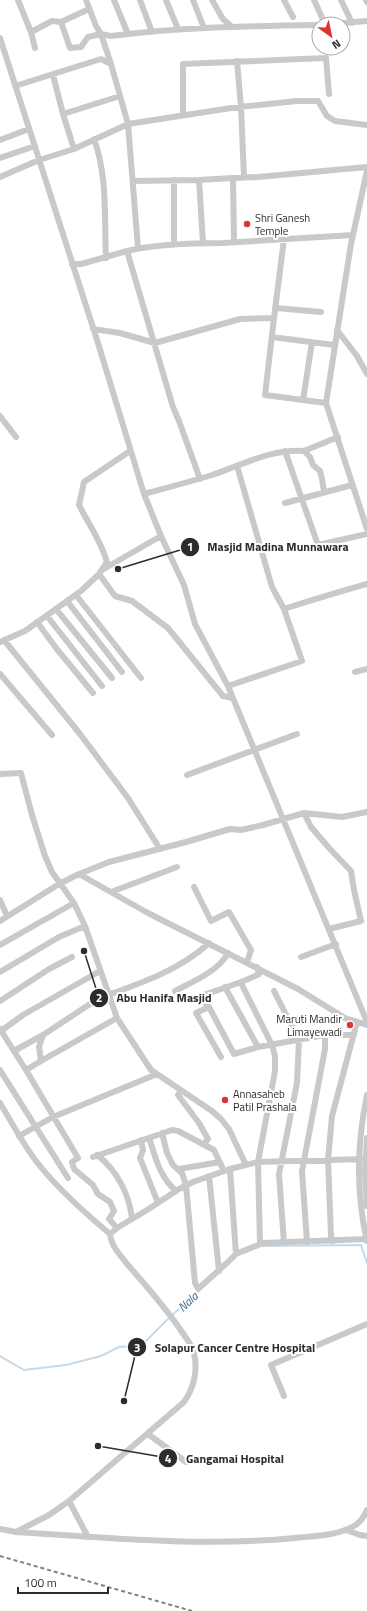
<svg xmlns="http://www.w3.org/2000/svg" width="367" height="1611" font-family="'Titillium Web',sans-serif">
<rect width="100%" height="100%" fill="#fff"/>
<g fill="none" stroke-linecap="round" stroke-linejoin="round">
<path stroke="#c6d9e9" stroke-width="2" d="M262 1246 361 1245 367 1263
M0 1356 24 1370 66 1365 101 1356 119 1347 142 1345 170 1317 199 1291"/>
<path stroke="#c9c9c9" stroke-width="6" d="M18 0 31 32
M86 0 96 26 101 34 111 36C180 27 249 26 319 25
M114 0 128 34
M140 0 152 32
M166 0 178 29
M193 0 204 28
M212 0 223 19 231 26
M284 0 293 17
M314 0 325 24
M341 0 352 23
M366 0 367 2
M61 22 89 9
M331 24 367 21
M0 38 98 343 144 494 161 536 184 585 195 624 228 686 367 1022
M35 48 31 32 52 21 61 22 70 48 81 47 88 37 101 34 111 64
M237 61 241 107 244 177
M53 75 63 114 120 96
M15 86 101 59 111 64 128 124 138 248
M63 114 74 149
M183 115V64L326 58 329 94
M94 139C108 177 104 219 106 258
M0 140 29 129
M0 158 35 146
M367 171 351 244 326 403 367 529
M0 177 39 160 74 149 128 124 231 108 297 101H318L327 116 335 121 367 125
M233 178 258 177 367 167
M174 180V245
M199 180 203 243
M133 181 199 180 233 178 234 242
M127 251C156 244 193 243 223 243L353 235
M72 264H81L127 251 173 407 179 421 200 479
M276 308 321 312
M274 318 284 239
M93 329 120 333 155 343 240 319 274 318 265 395 326 403
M337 330 357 356 367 374
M272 337 334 345
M303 400 312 342
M0 416 16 437
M285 451 318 545 367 534
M304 451 338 437
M144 494C166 488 189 482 212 475 242 465 273 448 304 451L310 457 313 465 320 471 322 479 324 492
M285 503 352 485
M102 570 161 536
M99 574 115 596 132 601 168 628 223 696 232 698
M76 595 141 678
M67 601 122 672
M56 609 112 678
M284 609C312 600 339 592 367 584
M47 616 102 686
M37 622 56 648 93 693
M4 640 80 734 128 798 160 849
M0 642 25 631 81 591 99 574 107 562C101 541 89 525 79 505L84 482 130 451
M355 672 367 669
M0 674 52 735
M228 686 302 661 284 609 272 587 237 466
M0 774 21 773 32 815 45 856 52 872 74 903 85 926 117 1018 151 1070 212 1111 221 1119 229 1129 246 1165
M187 775 297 734
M367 812 342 817 304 813 263 825 241 830 230 829 186 842 109 862 79 874 146 912 298 989 345 1018 367 1025
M304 813 311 827 330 849 351 871 354 890 361 921 329 929
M194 887 211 921 229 912 251 950 247 962
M111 892 177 867
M0 900 7 916
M0 921 59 884 79 874
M0 945 74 903
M301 957 336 944
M0 972 59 937 85 926
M241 983 272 1045 275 1056V1071L258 1162 260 1244
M225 987 258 1047
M175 991C192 982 219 971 228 953
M274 991 299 1040 297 1083 279 1174 284 1243
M108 995C144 982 181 969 209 943
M0 1001 49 969 72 957
M209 1007 234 1054 258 1047 325 1035H354
M0 1029 26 1070 78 1158 72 1162 74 1169 93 1185 98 1194 110 1202 114 1211 109 1219 117 1228
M1 1031 23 1015 100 971
M14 1051 43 1035
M221 1057 196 1013 209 1007 200 996C220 989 240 984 259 974L257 967
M41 1061 117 1018
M0 1070 68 1178
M26 1070 41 1061 39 1047 43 1035 90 1004 109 997
M181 1090 178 1095 199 1123 208 1139 204 1144
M367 1095C357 1143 356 1194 367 1241
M0 1103C13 1124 24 1147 40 1166 60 1191 85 1213 110 1234
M162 1133 167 1153 173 1165 182 1173 186 1185 195 1283 198 1289 228 1262 236 1254 263 1243 367 1239
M19 1136 53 1117 157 1074
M149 1138C156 1158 159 1176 176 1191
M367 1138 365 1173 367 1206
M141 1140 143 1150 140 1158 158 1203
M97 1155C117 1170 129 1194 132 1218
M93 1157 172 1130 178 1131 214 1150 224 1171
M179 1169 220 1162
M230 1169 236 1254
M209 1176 219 1271
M333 1241 331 1236 328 1160 332 1116 357 1022
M307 1242 302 1171 325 1049V1035
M284 1396 271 1365 367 1324
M148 1434 186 1462
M0 1529 16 1532C108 1538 202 1547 295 1538 313 1536 337 1536 354 1526 361 1522 364 1517 367 1510
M346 1530 360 1535 367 1536
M16 1532 49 1515 69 1501
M88 1537 69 1501 184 1402C194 1388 198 1370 194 1353 192 1345 186 1338 182 1332 166 1308 147 1287 128 1265 121 1256 111 1246 110 1234L117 1228 147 1210 179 1189 193 1182 230 1169 258 1162 365 1159"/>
<path stroke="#818181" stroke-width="2" stroke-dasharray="4 3" stroke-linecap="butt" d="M0 1556 192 1611"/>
</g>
<g fill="#dc3536" stroke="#fff" stroke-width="1.5">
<circle cx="247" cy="224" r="4"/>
<circle cx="350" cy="1025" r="4"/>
<circle cx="225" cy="1100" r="4"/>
</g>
<g text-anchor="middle" stroke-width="4" stroke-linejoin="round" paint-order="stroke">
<g font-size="11" fill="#2c2c2c" stroke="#fff" text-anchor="start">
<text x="255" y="222">Shri Ganesh<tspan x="255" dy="13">Temple</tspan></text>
<text x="342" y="1023" text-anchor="end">Maruti Mandir<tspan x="342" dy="13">Limayewadi</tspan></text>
<text x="233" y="1098">Annasaheb<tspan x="233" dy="13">Patil Prashala</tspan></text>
</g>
<g font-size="12" font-style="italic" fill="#3f6789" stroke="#fff">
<text transform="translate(188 1302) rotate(-43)" y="4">Nala</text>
</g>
</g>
<path fill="none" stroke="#2c2c2c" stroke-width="1.5" d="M118 569L190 547M84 951L99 998M124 1401L137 1347M98 1446L168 1458"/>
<g fill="#2c2c2c" stroke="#fff" stroke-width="1.5">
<circle cx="118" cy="569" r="4"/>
<circle cx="84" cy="951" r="4"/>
<circle cx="124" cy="1401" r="4"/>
<circle cx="98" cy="1446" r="4"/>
<circle cx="190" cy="547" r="10"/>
<circle cx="99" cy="998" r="10"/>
<circle cx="137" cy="1347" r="10"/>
<circle cx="168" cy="1458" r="10"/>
</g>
<g font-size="12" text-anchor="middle" font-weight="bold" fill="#fff">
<text x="190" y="551">1</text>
<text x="99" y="1002">2</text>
<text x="137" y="1352">3</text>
<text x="168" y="1463">4</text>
</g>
<g font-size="12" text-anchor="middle" font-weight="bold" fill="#2c2c2c" stroke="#fff" stroke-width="4" stroke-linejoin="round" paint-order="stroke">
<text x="278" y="551">Masjid Madina Munnawara</text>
<text x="164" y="1002">Abu Hanifa Masjid</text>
<text x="235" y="1352">Solapur Cancer Centre Hospital</text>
<text x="235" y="1463">Gangamai Hospital</text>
</g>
<g transform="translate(331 36) rotate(147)"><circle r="19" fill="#ffffff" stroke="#ababab"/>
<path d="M0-3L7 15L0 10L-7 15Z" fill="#dc3536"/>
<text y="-6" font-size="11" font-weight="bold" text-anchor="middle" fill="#2c2c2c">N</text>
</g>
<path d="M18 1587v6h90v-6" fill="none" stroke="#2c2c2c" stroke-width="2"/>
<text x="24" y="1587" font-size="12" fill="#2c2c2c" stroke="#ffffff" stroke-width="3" paint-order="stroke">100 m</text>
</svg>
